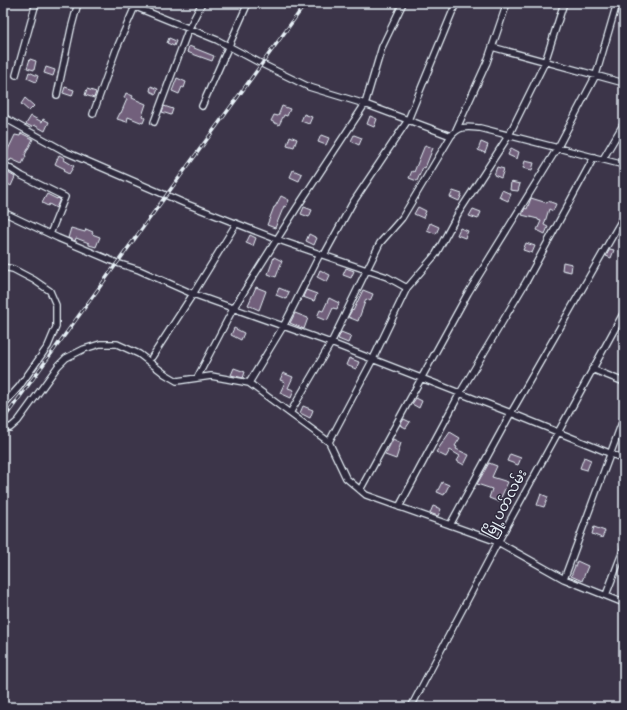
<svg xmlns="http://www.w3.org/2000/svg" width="627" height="710" font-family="'Indie Flower','Noto Sans Myanmar',sans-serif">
<rect width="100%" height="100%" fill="#3c3549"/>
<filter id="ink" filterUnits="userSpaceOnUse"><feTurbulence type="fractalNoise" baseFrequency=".025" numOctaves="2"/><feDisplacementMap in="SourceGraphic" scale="8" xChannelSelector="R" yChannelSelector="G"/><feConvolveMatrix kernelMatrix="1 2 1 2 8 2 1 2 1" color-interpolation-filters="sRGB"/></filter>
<g filter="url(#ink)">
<path fill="#72607b" stroke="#e8f1f8" d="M169 38 176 41 174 46 167 43Z
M189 46 214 56 212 61 187 52Z
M30 59 36 61 34 70 27 68Z
M46 67 55 70 53 76 44 73Z
M29 72 38 76 36 82 27 78Z
M177 78 186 82 184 88 182 87 179 94 172 91Z
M151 86 158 89 156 94 150 91Z
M65 87 74 90 72 96 63 93Z
M87 89 96 92 94 98 85 95Z
M126 93 133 96 132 98 146 104 142 116 145 118 143 123 128 117 127 122 117 119 120 113H121L127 99 124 98Z
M25 98 34 106 29 111 21 104Z
M164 106 173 109 171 115 162 112Z
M282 106 290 109 287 116 284 115 279 125 271 121 274 115 278 116Z
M304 114 312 117 309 124 301 121Z
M31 116 42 122 43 119 49 122 45 131 34 125 32 127 26 124Z
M370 116 377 119 374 127 367 124Z
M21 133 33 139 25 155 26 156 22 164 11 159 10 161 4 158 15 135 20 136Z
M321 135 329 138 326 145 318 142Z
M354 135 362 138 359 145 351 141Z
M290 136 297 139 294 147 287 145Z
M481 142 488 145 485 153 478 150Z
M425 145 433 148 425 168 423 167 417 181 409 178 412 171 414 172Z
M511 148 519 152 517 159 508 155Z
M59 155 65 158 64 160 74 166 69 174 63 171 65 169 55 164Z
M525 161 534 163 532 170 523 168Z
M497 167 504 169 501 178 494 175Z
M3 170 15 177 11 186 3 181Z
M293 170 302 174 299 181 290 177Z
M511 182 520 184 518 191 510 190Z
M502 190 511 194 508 201 499 197Z
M453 191 462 194 459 201 450 197Z
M47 194 57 199V198L60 199 56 208 49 204 48 206 42 203Z
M281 196 289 200 286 207 284 206 275 228 267 225 274 207H275Z
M531 198 547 203 548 201 556 204 553 211 549 209 544 225 548 227 545 234 537 230 541 221 538 220V219L522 215 525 208 527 209Z
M304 207 312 210 309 217 301 214Z
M418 207 426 211 423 218 414 214Z
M473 209 481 212 478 219 469 216Z
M430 223 439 227 436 234 427 230Z
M71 228 85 232 86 229 93 232 92 234 100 237 96 247 89 245V243L76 238 75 241 68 238Z
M460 228 468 231 465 238 457 235Z
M309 234 317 238 314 245 306 241Z
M250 235 256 238 253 246 246 243Z
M526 243 535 246 532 253 523 250Z
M610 249 614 250 611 258 606 256Z
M274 257 282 261 276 277 268 274Z
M563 262 572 264 571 272 562 270Z
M346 268 354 271 351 278 343 275Z
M320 270 330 275 327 282 317 277Z
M256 287 266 291 259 310 248 305Z
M279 288 289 292 286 299 276 295Z
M306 290 317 294 314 301 303 297Z
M363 290 373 294 370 301 366 299 358 321 348 317 352 310 353 311Z
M329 298 339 303 337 309 333 308 327 321 317 317 320 310 323 311Z
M295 313 308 318 304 329 290 323Z
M234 328 244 333 241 340 231 335Z
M341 332 351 336 348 343 338 339Z
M349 358 359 362 356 369 346 365Z
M234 368 245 372 243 378 231 375Z
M283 373 293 377 288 388 294 390 291 398 280 393 285 382 280 380Z
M416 398 422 401 419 408 412 404Z
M303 406 313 410 310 418 300 413Z
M404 419 410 422 406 428 400 425Z
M450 432 460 438 455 446 457 447 456 449 469 455 464 465 457 461 460 456 450 450 446 457 436 452Z
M393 439 401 443 396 459 385 455Z
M510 454 521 458 518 465 507 461Z
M584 457 591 460 587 470 580 468Z
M489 463 497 466 492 477 508 482 499 502 489 498 492 489 477 484Z
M442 482 449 485 444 495 437 492Z
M541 494 548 497 544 507 537 505Z
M433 506 441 509 438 516 430 513Z
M594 527 605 531 602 538 592 534Z
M577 561 588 566 582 581 571 576Z"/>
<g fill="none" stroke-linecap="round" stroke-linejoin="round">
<g stroke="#e8f1f8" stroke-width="8">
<path id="street" d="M126 3 217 40 262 64 309 87 365 104 451 136
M492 47 624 83
M16 75 36 3
M57 95 71 29 78 3
M202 106 248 3
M93 114 116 50 136 4
M3 117 66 152 184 203 276 239 387 277 407 288
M154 122 189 28 202 3
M456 130 487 62 507 3
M603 159 624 123
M3 164 22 176 65 197 50 234
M3 212 58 238 117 263 139 270 193 294 331 343 511 413 624 459
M324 255 352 204 408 120 456 3
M3 267 13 269 34 280 50 291 56 305V327L48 346 19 387 3 405
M152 357 193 294 236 224
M592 369 624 382
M197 378 233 309 296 209 365 104 382 47 403 3
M249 383 284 325 320 254
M290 413 331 343 380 243 402 218 451 136C460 125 467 127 480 128L624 165
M3 425 10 428 18 421 58 366 66 358 84 349 100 344H117L139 354 165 374 177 381 211 376 249 383 329 442 346 478 366 495 498 542 564 579 624 603
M329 442 373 359 407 288 436 254 459 212 509 135 545 62 564 3
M360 490 468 293 558 147 596 75 617 3
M399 507 460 393 526 282 594 157
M450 525 511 413 624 216
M564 579 624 417
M606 595 624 548
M411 707 498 542 624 312"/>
</g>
<use href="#street" stroke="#2f2a3d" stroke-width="5.5"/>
<g stroke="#e8f1f8" stroke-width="3.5">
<path id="rail" d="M3 420 306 3"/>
</g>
<use href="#rail" stroke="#2f2a3d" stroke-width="2" stroke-dasharray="6" stroke-linecap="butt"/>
</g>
</g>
<g text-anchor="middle" stroke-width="3" stroke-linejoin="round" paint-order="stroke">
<g font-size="14" fill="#e8f1f8" stroke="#2f2a3d">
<text transform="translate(505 503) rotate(-62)" y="5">မြို့ပတ်လမ်း</text>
</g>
</g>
<rect width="627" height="710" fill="none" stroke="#2f2a3d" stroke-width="16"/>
<rect x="8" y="8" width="611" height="694" fill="none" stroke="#e8f1f8" stroke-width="1.5" filter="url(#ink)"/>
</svg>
